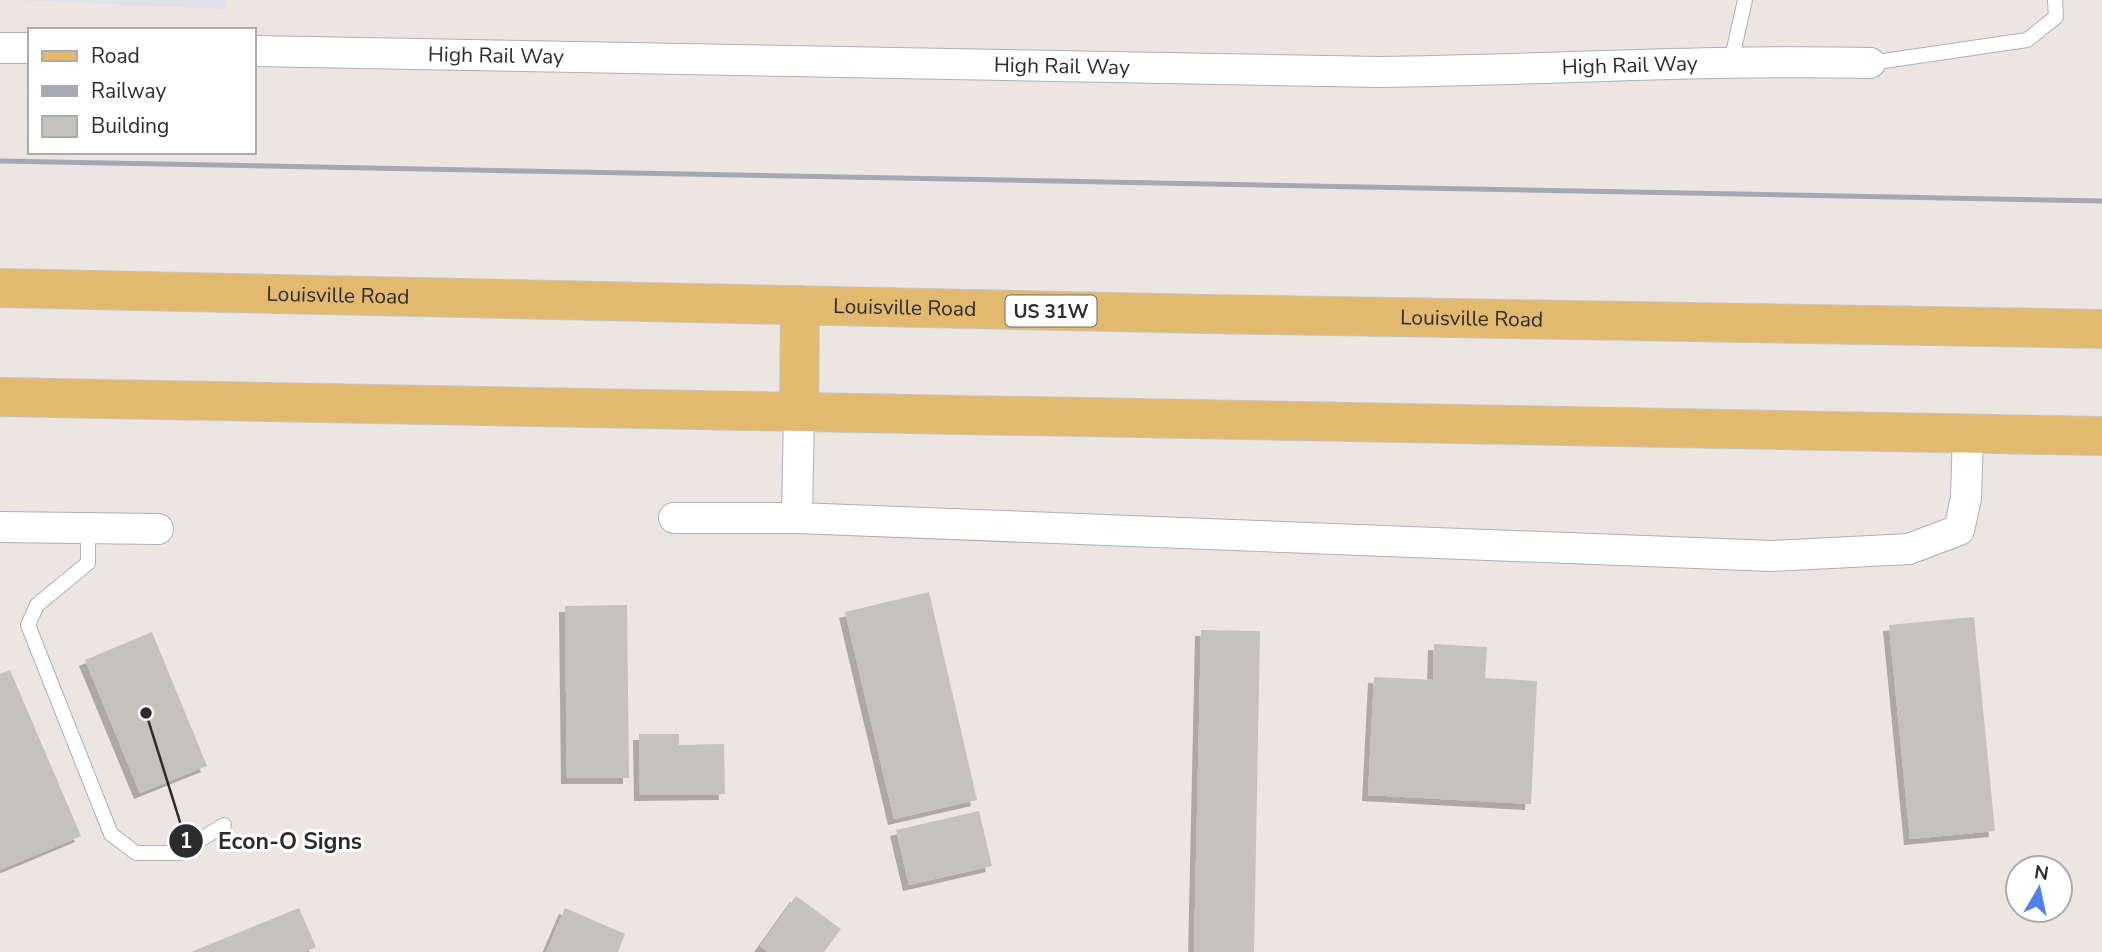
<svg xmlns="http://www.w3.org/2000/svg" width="2102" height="952" font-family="'Nunito Sans',sans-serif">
<defs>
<filter id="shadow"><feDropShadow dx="-6" dy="6" stdDeviation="0" flood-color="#0004"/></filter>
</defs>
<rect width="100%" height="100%" fill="#ece5e0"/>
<path fill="#e1e0e6" d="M14 0H227L226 9Z"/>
<path fill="#c5c1bb" filter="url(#shadow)" d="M929 592 977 800 894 819 845 612Z
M627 605 629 778H567L565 606Z
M1974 617 1995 831 1910 839 1889 625Z
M1201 630 1260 631 1254 952H1194Z
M152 632 207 766 140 793 85 660Z
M1434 644 1487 647 1485 678 1537 681 1531 804 1368 795 1374 677 1433 680Z
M10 670 81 836 0 870V674Z
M639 734H679V745L724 744 725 794 640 795Z
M979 811 992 866 909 885 896 830Z
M796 896 841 929 824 952H768L760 946Z
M299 908 316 947 305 952H191Z
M565 908 625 934 618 952H546Z"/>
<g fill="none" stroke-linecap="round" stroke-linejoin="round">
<g stroke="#acb0b7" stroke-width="16">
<path id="service" d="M1731 62 1745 0
M1870 63 2027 40 2056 17 2055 0
M88 527V563L37 605 28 625 111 834 136 853H179L224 825"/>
</g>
<g stroke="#acb0b7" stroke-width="32">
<g id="minor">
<path d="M0 48H30"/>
<path id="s1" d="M254 51 1381 72C1544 70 1707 59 1870 63"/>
<path d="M674 518H797L1772 556 1909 549 1959 530 1966 498 1968 434"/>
<path d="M797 518 799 411"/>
<path d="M0 527 158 529"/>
</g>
</g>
<g stroke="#c4c4c4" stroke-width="40">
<g id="primary">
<path id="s2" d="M0 288 1206 314 2102 329"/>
<path d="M0 397 2102 436"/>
<path d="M799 411 800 305"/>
</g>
</g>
<use href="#service" stroke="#fff" stroke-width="14"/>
<use href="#minor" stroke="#fff" stroke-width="30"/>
<use href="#primary" stroke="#e3b96f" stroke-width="38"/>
<path stroke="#a3a8b4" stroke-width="5" d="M0 161 2102 201"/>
</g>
<g text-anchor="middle" stroke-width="6" stroke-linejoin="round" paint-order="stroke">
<rect fill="#fff" stroke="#6b6b6b" stroke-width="2" x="1005.5" y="295.5" width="91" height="31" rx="5"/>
<g font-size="19" font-weight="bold" fill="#2c2c2c">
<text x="1051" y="318">US 31W</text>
</g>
<g font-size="21" fill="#2c2c2c" stroke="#fff">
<text dy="7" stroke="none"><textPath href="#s1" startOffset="242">High Rail Way</textPath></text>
<text dy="7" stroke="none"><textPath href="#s1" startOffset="808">High Rail Way</textPath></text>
<text dy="7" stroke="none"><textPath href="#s1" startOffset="1376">High Rail Way</textPath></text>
<text dy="7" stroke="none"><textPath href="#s2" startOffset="338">Louisville Road</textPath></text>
<text dy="7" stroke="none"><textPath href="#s2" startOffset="905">Louisville Road</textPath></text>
<text dy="7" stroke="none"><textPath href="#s2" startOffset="1472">Louisville Road</textPath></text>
</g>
</g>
<path fill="none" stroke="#2c2c2c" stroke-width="2.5" d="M146 713L186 841"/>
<g fill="#2c2c2c" stroke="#fff" stroke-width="2.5">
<circle cx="146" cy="713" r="7"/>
<circle cx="186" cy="841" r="18"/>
</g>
<g font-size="21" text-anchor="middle" font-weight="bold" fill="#fff">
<text x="186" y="848">1</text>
</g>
<g font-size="23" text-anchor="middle" font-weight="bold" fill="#2c2c2c" stroke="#fff" stroke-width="6" stroke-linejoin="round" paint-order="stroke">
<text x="290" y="849">Econ-O Signs</text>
</g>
<rect x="28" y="28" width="228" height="126" fill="#ffffff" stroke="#ababab" stroke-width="2"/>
<rect x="42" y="51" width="35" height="10" fill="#e3b96f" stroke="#ababab" stroke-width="2"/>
<text x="91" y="63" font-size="21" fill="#2c2c2c">Road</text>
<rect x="42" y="86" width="35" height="10" fill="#a3a8b4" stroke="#ababab" stroke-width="2"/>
<text x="91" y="98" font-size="21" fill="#2c2c2c">Railway</text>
<rect x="42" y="116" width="35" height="21" fill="#c5c1bb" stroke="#ababab" stroke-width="2"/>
<text x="91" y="133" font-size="21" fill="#2c2c2c">Building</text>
<g transform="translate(2039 889) rotate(9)"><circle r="33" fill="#ffffff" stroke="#ababab" stroke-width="2"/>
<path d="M0-5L12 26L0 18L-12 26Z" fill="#5281e7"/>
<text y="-10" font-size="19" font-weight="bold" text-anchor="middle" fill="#2c2c2c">N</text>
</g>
</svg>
